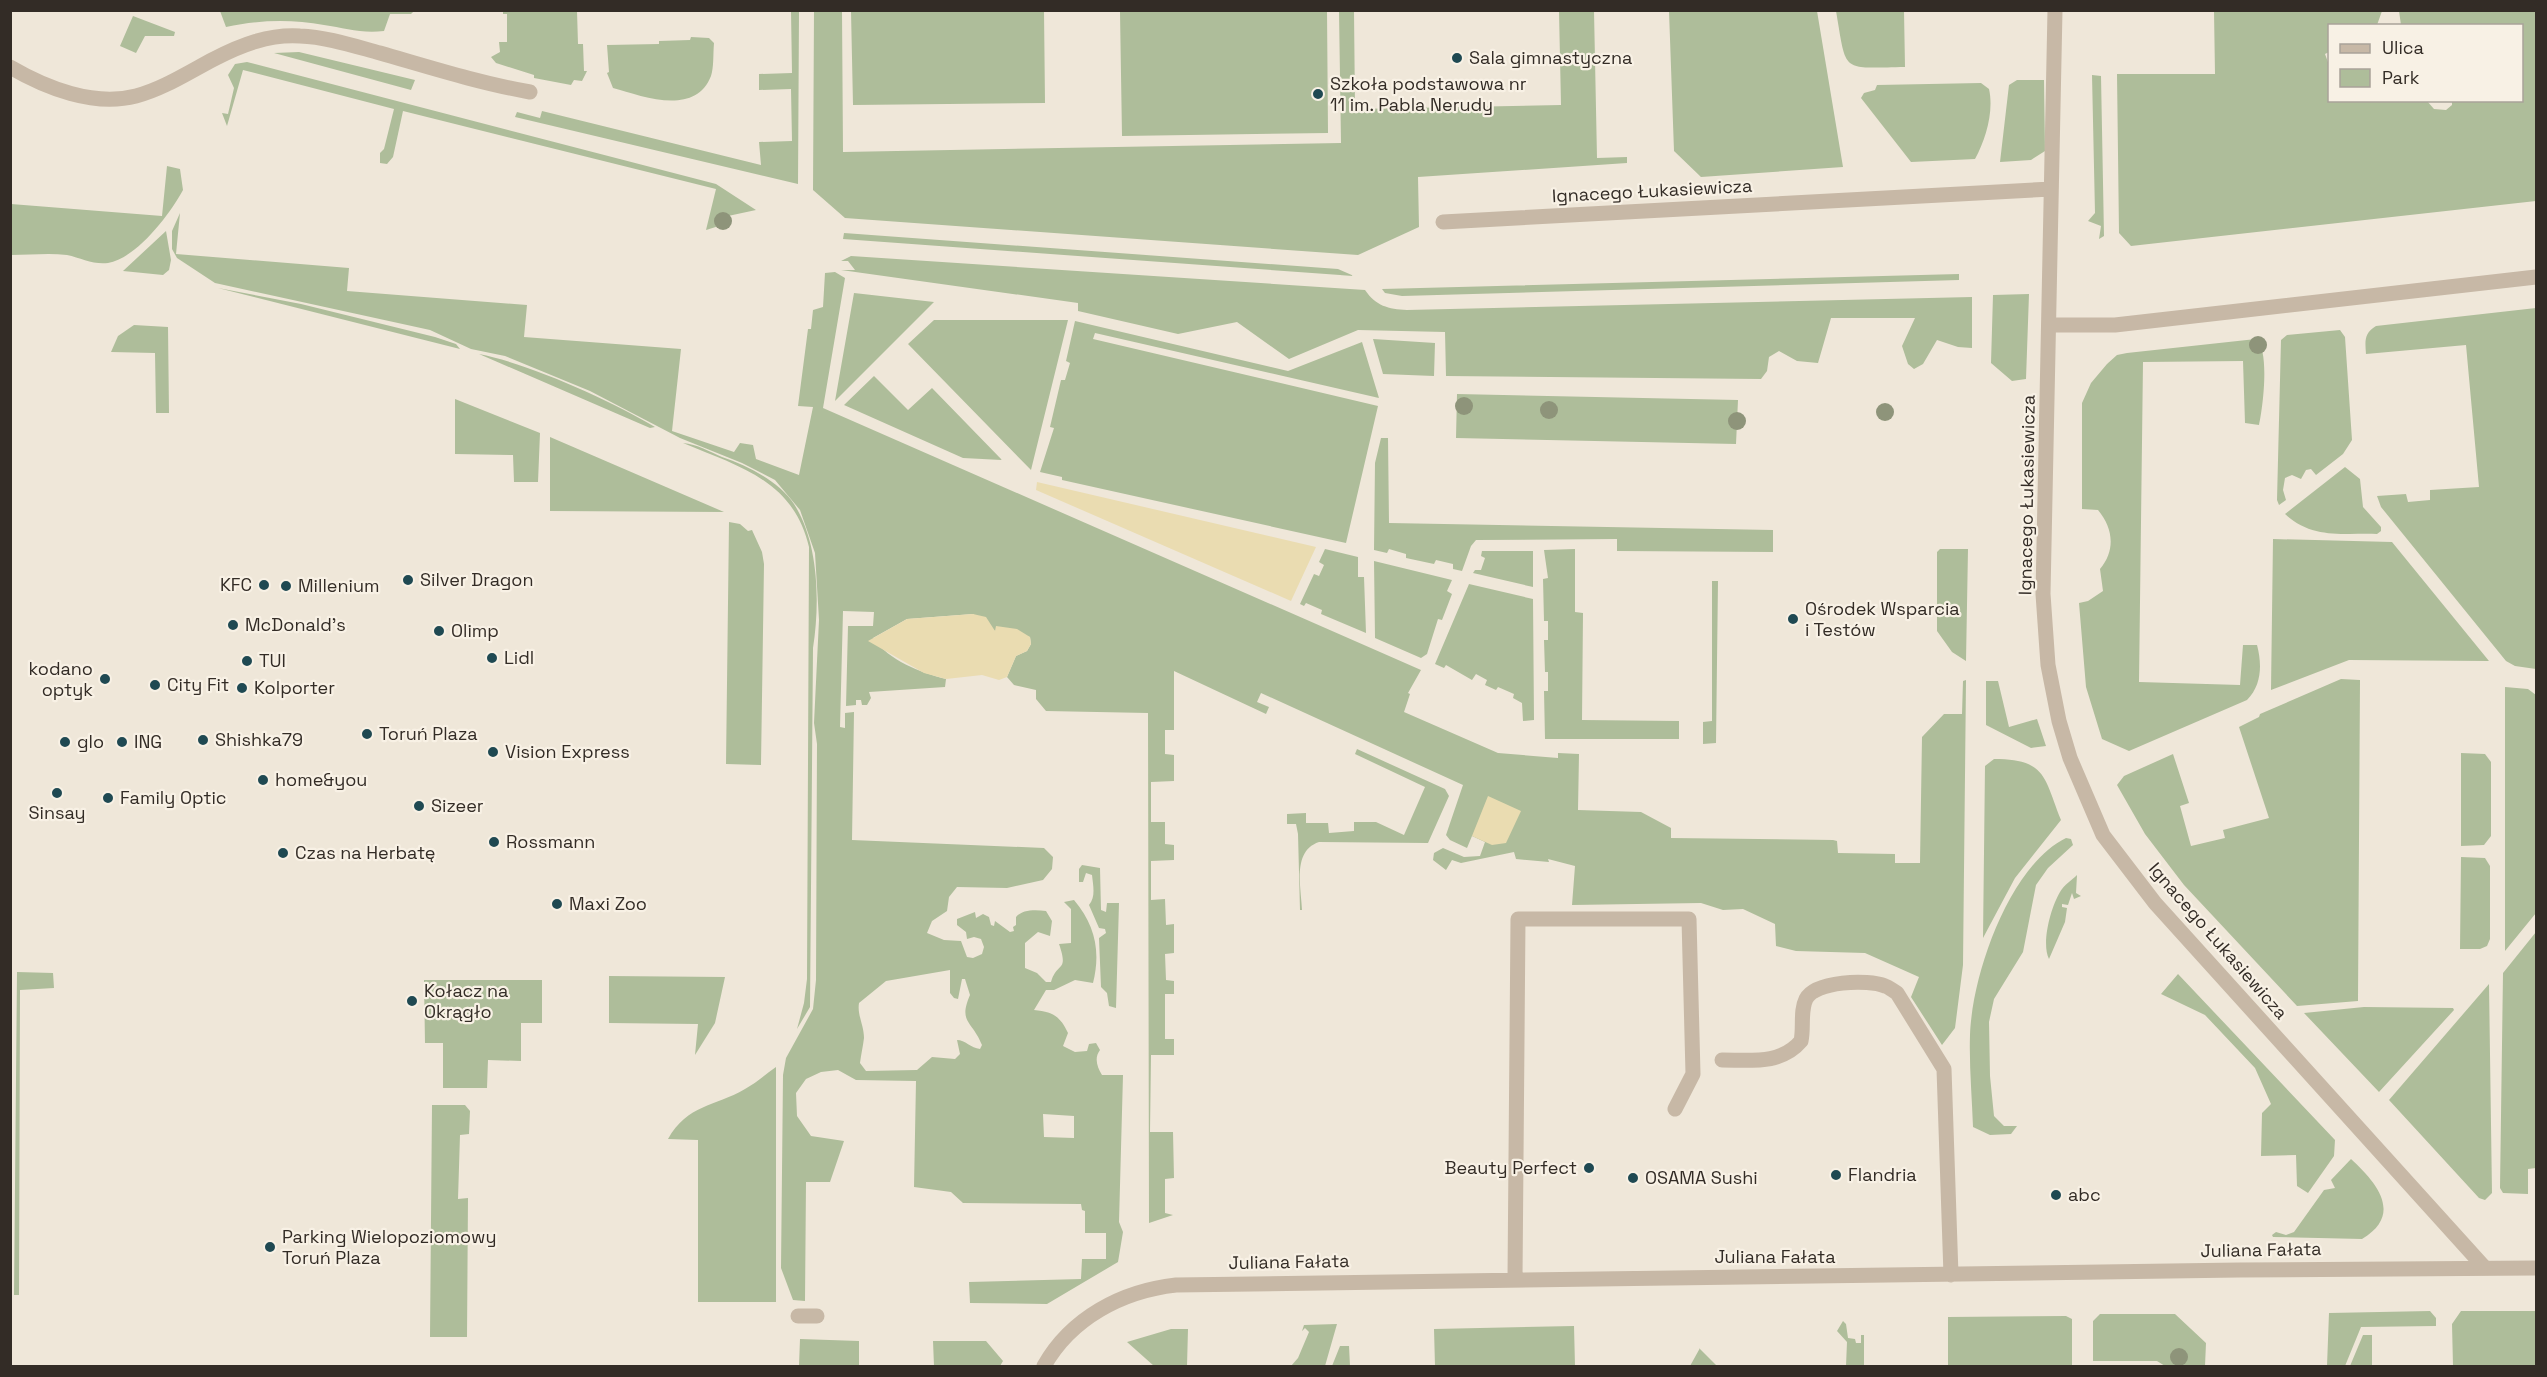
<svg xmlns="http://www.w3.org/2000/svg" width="2547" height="1377" font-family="'Space Grotesk',sans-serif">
<rect width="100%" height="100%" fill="#efe7d9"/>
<path fill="#aebd9a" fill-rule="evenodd" d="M220 11V10L414 11 411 14H390L384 31C362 34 345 28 324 25 291 19 258 20 226 27Z
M503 11H577L578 44H583L584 71H587L582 81 574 80 571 85 534 78V75L496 63 491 57 500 52 499 42H507V14H503Z
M791 11H799L798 184 515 117 517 112 540 118 542 111 761 165 759 142 792 141 791 89 759 90V74L792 73Z
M814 11H842L843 152 1341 143 1339 11H1354L1355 109 1561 105 1559 11H1594L1597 158 1627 157V163L1418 177 1419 227 1358 255 845 218 813 190Z
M851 11H1044L1045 103 853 105Z
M1327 11 1328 133 1122 136 1120 12Z
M1669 11H1817L1843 167 1701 177 1674 151Z
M1836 11H1904L1905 67C1840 68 1847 74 1836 11Z
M2214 11H2382L2377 25 2330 26 2329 52 2325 54 2329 65 2330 100 2427 101 2434 109 2446 110 2452 105V101L2522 100V26L2401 25 2399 11H2536V201L2131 246 2119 233 2117 74H2215Z
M133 16 175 32 174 36H145L136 53 120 46Z
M691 37 709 38 714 43C713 54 714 67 711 76 695 117 642 96 613 88L607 73 609 72 607 45 659 44V41L690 40Z
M299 52 415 80 411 90 274 53Z
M247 62 716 184 756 210 728 216 719 226 706 230 716 189 403 111 393 157 387 164 380 163V153L384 149 394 109 243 70 227 126 222 113 228 114 234 88 228 75 235 64Z
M2092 75 2101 76 2104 236 2099 239 2101 226 2088 221 2095 213Z
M2017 80H2044L2045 151 2031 160 2000 162 2009 85Z
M1981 83 1989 89C1994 111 1986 139 1975 159L1911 162 1861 98 1864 93 1875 90 1877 85Z
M167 166 180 169 183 190C170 214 137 258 108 263 94 265 81 258 67 255 49 253 29 255 11 255V204L162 216Z
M180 213 176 254 349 268 347 291 527 305 524 337 681 349 672 431 734 452 740 443 753 445 756 459 799 475 813 407 798 406 808 329H811L813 310 823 307 825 273 835 272 845 278 823 408 1421 670 1408 693 1410 694 1404 712 1498 753 1558 758V753L1579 754 1578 810 1641 812 1671 828V838L1833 840 1837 841 1838 853 1895 854V863H1920L1922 737 1944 714H1962L1963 681 1966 680 1963 965 1955 1028 1942 1045 1911 997 1919 977 1865 953 1796 951 1776 946 1775 924 1743 909 1723 910 1701 903 1572 905 1575 866 1548 859 1549 862 1516 859 1514 852 1461 863 1452 860 1446 870 1433 860 1434 853 1443 848 1464 857 1480 856 1485 842 1472 836 1467 848 1450 840 1446 835 1463 785 1261 693 1257 702 1269 707 1266 714 1174 671V730H1165V754L1174 755V781L1151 782V822H1165V844L1174 845V860L1151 861V900L1165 899 1166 925 1174 924V953L1165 954 1166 980 1174 981V994H1165V1039H1174V1055H1151L1150 1132H1173L1174 1178 1165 1179V1213L1173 1215 1149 1223 1148 713 1046 711 1036 699V690L1014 685 1007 677 1016 656 1027 651 1031 644 1030 637 995 631 973 614 907 619 873 638C890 661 919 672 946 679L945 687 869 692 871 698 867 705H862L861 700H856V705L846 706 848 626H873L874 612 843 611 840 727 845 728V713L854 712 852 840 1044 848 1053 857 1052 869 1043 880 1007 888 957 887 949 897 947 911 932 921 927 933 944 940 961 941 967 957 973 958 982 954 984 947 981 939 974 937 967 939 966 932 957 925V919L975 912 976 918 983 914 989 917 991 925 994 926 995 921 1010 932 1014 931 1013 927 1016 925V917C1023 909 1036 910 1046 911L1052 921 1050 936 1038 932 1025 943V968L1037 973 1046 982H1051C1057 961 1069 973 1059 944L1071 943V909L1064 902 1074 900C1095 925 1101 951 1093 983L1075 980 1054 990H1046L1034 1010C1053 1012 1060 1016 1068 1033L1063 1046 1075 1052 1087 1051 1089 1044 1096 1043 1100 1050C1094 1058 1097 1067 1102 1075H1123L1119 1222 1123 1232 1118 1262 1047 1304 970 1303 969 1282 1081 1279 1082 1259H1106V1233H1085V1211L1082 1210 1081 1204 963 1203 951 1192 914 1187 916 1081 856 1080 838 1070 821 1072 806 1079 796 1093 797 1116 811 1136 844 1141 830 1182H806L805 1301 793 1300 781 1268 783 1075 786 1058 813 1009 816 980 817 744 814 723 819 620 815 553 800 510 775 480 742 463 680 438 590 391 505 356 471 349 430 330 215 283 177 258 172 249V231ZM950 970V993L954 998 958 999 962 979H965L970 995C958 1023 972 1020 982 1045L980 1049C971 1048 965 1040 957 1040L960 1054 955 1059 932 1057 917 1070 866 1071 860 1063C861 1055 863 1046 864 1038 864 1025 857 1015 859 1003L886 981ZM1043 1114 1074 1116V1138L1044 1137Z
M166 231 171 260 169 270 163 275 123 271Z
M844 233 1338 269 1354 276 843 239Z
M851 256 1365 290C1376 306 1388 309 1407 310L1972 297V348L1958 347 1937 340 1923 364 1914 369 1908 364 1902 346 1915 318H1831L1818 363 1797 361 1779 351 1769 357 1767 371 1761 379 1446 376 1445 332 1358 330 1289 359 1237 322 1178 334 1078 311V303L841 270H855L848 261H841Z
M1959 274V280L1402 296 1385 293 1382 289Z
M218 288 301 304 435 337 456 344 460 349Z
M854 293 934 302 835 401Z
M2029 294 2026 379 2012 381 1991 363 1993 295Z
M2536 308V669L2515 666 2506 661 2381 507 2377 496 2406 494 2408 502 2430 500V490L2479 487 2466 345 2366 354C2365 341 2364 333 2376 326Z
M934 320H1068L1031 470 908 344Z
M1075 321 1288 371 1362 342 1379 398 1095 333 1093 339 1378 406 1346 543 1062 480V477L1040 472 1054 428 1050 427 1061 380H1065L1070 363 1066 361Z
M134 325 168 327 169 413H156L155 353 111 352 118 336Z
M2340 330 2345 337 2352 440 2343 454 2316 475 2311 469 2306 470 2301 479 2292 475 2285 478 2283 490 2286 500 2279 505 2277 500 2281 340 2287 335Z
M1373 339 1435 343 1434 376 1383 374Z
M2256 339C2270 349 2263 408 2259 425L2245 423 2243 361 2143 362 2139 682 2240 685 2243 645H2257C2262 664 2262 685 2247 700L2129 751 2102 739 2086 687 2079 603 2088 601 2103 591 2100 569C2116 550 2113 528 2098 510L2082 509V403L2091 383 2107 364 2117 355 2127 353Z
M479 354C530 364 610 400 655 427L650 428Z
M874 376 908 410 932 388 1002 460 963 458 844 405Z
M1457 394 1738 400 1736 444 1456 438Z
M455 399 540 433 538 482H514L513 455 455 454Z
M550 437 724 512 550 511Z
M1381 438H1388L1389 523 1773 530V552L1617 551V539L1476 540 1471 546 1462 571 1453 569V564L1436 560 1434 564 1406 558V554L1389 549 1387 553 1374 550 1375 463Z
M683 443C697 444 710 452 722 457 748 466 779 481 794 504 819 543 820 603 813 648L810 1007 797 1029 804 1003 807 979 809 547C793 480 740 467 683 443Z
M2345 467 2360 479 2363 507 2381 527V531L2377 534C2342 533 2312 539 2285 514Z
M729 522 740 524 748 531 752 530 762 552 764 564 761 765 726 764Z
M2273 539 2392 542 2489 661 2349 660 2271 690Z
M1325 549 1358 557V577H1364L1366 633 1321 614 1322 610 1306 603 1304 606 1300 604 1314 574 1319 576 1324 565 1319 562Z
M1575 549V612L1583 613 1582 720 1679 721V739H1545L1544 691H1548V672H1545L1544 640H1548V621H1544L1543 579 1548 578 1544 550Z
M1940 549H1968L1966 661 1952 652 1937 631V552Z
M1482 551H1533V587L1473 573 1475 570H1481L1485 558 1481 556Z
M1374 561 1452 580 1447 591 1452 594 1442 620 1438 619 1427 654 1421 658 1375 638Z
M1712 581H1718L1716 743 1703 744V722L1712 721Z
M1469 584 1533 599 1534 720 1523 721 1522 703 1513 698 1514 694 1498 687 1496 690 1485 685 1487 680 1476 674 1472 680 1446 665 1444 668 1435 664Z
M2341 679 2360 680 2358 1001 2297 1006 2184 885 2145 834 2117 785 2124 776 2173 754 2189 803 2180 806 2191 846 2225 838 2223 830 2269 818 2239 727 2259 717 2260 714Z
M1986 681H1998L2009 727 2037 719 2046 746 2031 748 1986 725Z
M2505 687 2528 689 2536 695V913L2505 951Z
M1357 749 1445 789 1449 796 1428 843 1319 842C1292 851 1301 887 1302 910H1300L1298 834 1296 824H1287V814L1306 813V823H1328L1329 833 1354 831V822H1376L1404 835 1425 787 1355 754Z
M2461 753 2485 754 2491 762V836L2484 845 2461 846Z
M1994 759C2047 759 2044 778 2061 820L2015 878 1983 938 1985 766Z
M2066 838 2071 839 2073 845 2048 868 2036 885 2023 952 1994 999 1989 1022 1990 1076 1994 1116 2004 1126H2017L2011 1134 1990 1135 1973 1127C1972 1097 1969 1065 1970 1035 1972 975 2009 866 2066 838Z
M2461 857 2485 858 2490 866V939L2487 946 2480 949H2460Z
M1082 865 1100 868 1101 910 1106 912 1107 903H1119L1116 1008 1109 1006 1107 993 1101 987 1099 938 1106 933 1105 929 1099 928 1089 905C1096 897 1093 885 1092 875L1086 873 1083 882H1079V869Z
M2077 875 2076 893 2081 896 2074 899 2072 893 2068 905 2062 904V907L2067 908 2065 922 2049 959C2041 943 2051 907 2060 892 2064 885 2072 880 2077 875Z
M2536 932V1168L2528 1169V1194L2503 1193 2500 1188 2503 973Z
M17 972 53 973 54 988 20 990 19 1295H14Z
M2178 974 2335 1140 2334 1156 2308 1193 2297 1186 2296 1155 2261 1156 2262 1113 2271 1104 2255 1068 2205 1015 2161 994Z
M609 976 725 977 715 1023 695 1055 698 1024 609 1023Z
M424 980H542V1023H521V1061L488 1060 487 1088H443V1043H425Z
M2489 984 2492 1193 2485 1200 2479 1198 2389 1100Z
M2364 1007 2453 1008 2454 1010 2379 1092 2304 1013Z
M776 1067V1302H698V1140L668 1139C688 1104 714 1107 745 1089 756 1083 766 1074 776 1067Z
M432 1105H465L470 1111 469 1134 460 1135 458 1199 468 1198 467 1337H430Z
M2351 1159C2376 1182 2404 1214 2362 1239L2273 1237 2272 1235 2276 1232 2286 1235 2294 1232 2324 1190 2335 1188 2331 1180Z
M2430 1311 2436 1318V1326L2361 1327 2345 1366H2327L2329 1313Z
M2461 1311H2536V1366H2453L2452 1324Z
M2100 1314H2175L2206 1343 2205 1366H2165L2157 1361H2093V1321Z
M2066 1316 2072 1319V1366H1948V1317Z
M1843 1321 1846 1324 1848 1338 1855 1339 1856 1343H1861V1335H1864V1366H1846L1847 1342 1837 1331Z
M1337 1324 1325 1366H1291L1298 1358 1309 1332 1305 1328 1302 1331 1304 1325Z
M1574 1326 1575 1366H1435L1434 1329Z
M1171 1329H1188L1187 1366H1154L1127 1342Z
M2363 1335H2372V1366H2350Z
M800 1339 859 1341V1366H799Z
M933 1341H986L1003 1361 1000 1366H934Z
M1340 1346H1349L1350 1366H1332Z
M1700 1348V1349L1717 1366H1690Z"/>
<path fill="#eadcb1" d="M1037 482 1316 547 1291 601 1036 490Z
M973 614 986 617 995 631 996 626 1017 629 1030 637 1031 644 1027 651 1016 656 1007 677 999 680 982 675 946 679 924 673 868 641 907 619Z
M1488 796 1521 811 1506 843 1492 845 1472 836Z"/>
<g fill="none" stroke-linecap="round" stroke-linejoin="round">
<path stroke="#c7b8a6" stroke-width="15" d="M798 1316H817"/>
<path stroke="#c7b8a6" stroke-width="15" d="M2055 10 2043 594 2048 665 2059 721 2070 758 2103 835 2155 903 2485 1268
M10 67C46 88 94 107 136 96 163 89 189 72 214 59 241 45 269 34 300 36 327 37 354 46 380 53 429 67 479 83 530 92
M1443 222 2051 189
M2050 325H2115L2536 277
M1722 1060C1750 1060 1781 1065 1801 1041 1804 1028 1800 1011 1806 999 1815 981 1868 979 1885 986 1889 987 1893 991 1897 993L1944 1069 1951 1275
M1515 1279 1518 919H1689L1693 1074 1675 1109
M1044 1366C1071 1318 1122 1291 1176 1285L2239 1270 2536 1268"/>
</g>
<g fill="#8e947a">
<circle cx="723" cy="221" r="9"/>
<circle cx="2258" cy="345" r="9"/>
<circle cx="1464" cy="406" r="9"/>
<circle cx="1549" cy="410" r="9"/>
<circle cx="1885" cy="412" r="9"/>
<circle cx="1737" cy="421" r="9"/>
<circle cx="2179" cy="1357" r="9"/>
</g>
<g fill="#1f4952" stroke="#f8f1e5" stroke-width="2">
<circle cx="1457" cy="58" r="6"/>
<circle cx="1318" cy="94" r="6"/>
<circle cx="408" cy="580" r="6"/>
<circle cx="264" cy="585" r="6"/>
<circle cx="286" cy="586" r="6"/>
<circle cx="1793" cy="619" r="6"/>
<circle cx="233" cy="625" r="6"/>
<circle cx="439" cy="631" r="6"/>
<circle cx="492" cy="658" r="6"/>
<circle cx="247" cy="661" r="6"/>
<circle cx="105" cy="679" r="6"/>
<circle cx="155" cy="685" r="6"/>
<circle cx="242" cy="688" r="6"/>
<circle cx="367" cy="734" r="6"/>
<circle cx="203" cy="740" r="6"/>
<circle cx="65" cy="742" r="6"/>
<circle cx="122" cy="742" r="6"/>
<circle cx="493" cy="752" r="6"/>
<circle cx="263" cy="780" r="6"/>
<circle cx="57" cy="793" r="6"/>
<circle cx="108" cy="798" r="6"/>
<circle cx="419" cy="806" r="6"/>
<circle cx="494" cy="842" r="6"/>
<circle cx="283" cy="853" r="6"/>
<circle cx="557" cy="904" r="6"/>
<circle cx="412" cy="1001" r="6"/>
<circle cx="1589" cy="1168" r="6"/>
<circle cx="1836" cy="1175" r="6"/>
<circle cx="1633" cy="1178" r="6"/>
<circle cx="2056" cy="1195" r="6"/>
<circle cx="270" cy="1247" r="6"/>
</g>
<g text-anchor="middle" stroke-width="4.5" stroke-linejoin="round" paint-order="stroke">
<g font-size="18" fill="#332c26" stroke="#f8f1e5" text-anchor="start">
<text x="1469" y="64">Sala gimnastyczna</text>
<text x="1330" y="90">Szkoła podstawowa nr<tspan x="1330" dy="21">11 im. Pabla Nerudy</tspan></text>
<text x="420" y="586">Silver Dragon</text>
<text x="252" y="591" text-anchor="end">KFC</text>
<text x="298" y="592">Millenium</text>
<text x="1805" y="615">Ośrodek Wsparcia<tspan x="1805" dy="21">i Testów</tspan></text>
<text x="245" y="631">McDonald's</text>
<text x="451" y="637">Olimp</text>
<text x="504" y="664">Lidl</text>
<text x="259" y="667">TUI</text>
<text x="93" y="675" text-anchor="end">kodano<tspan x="93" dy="21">optyk</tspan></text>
<text x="167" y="691">City Fit</text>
<text x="254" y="694">Kolporter</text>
<text x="379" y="740">Toruń Plaza</text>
<text x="215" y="746">Shishka79</text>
<text x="77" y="748">glo</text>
<text x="134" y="748">ING</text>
<text x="505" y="758">Vision Express</text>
<text x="275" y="786">home&amp;you</text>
<text x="120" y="804">Family Optic</text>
<text x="431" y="812">Sizeer</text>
<text x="57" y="819" text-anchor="middle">Sinsay</text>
<text x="506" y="848">Rossmann</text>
<text x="295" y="859">Czas na Herbatę</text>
<text x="569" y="910">Maxi Zoo</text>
<text x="424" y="997">Kołacz na<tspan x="424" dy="21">Okrągło</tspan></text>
<text x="1577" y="1174" text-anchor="end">Beauty Perfect</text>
<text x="1848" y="1181">Flandria</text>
<text x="1645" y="1184">OSAMA Sushi</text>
<text x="2068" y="1201">abc</text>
<text x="282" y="1243">Parking Wielopoziomowy<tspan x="282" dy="21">Toruń Plaza</tspan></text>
</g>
<g font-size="18" fill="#332c26" stroke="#f8f1e5">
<text transform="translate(1652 191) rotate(-3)" y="6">Ignacego Łukasiewicza</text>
<text transform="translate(2027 495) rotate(-89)" y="6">Ignacego Łukasiewicza</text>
<text transform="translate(2218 941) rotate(49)" y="6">Ignacego Łukasiewicza</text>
<text transform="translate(2261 1250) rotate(-1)" y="6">Juliana Fałata</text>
<text x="1775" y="1263">Juliana Fałata</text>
<text transform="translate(1289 1262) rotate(-1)" y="6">Juliana Fałata</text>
</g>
</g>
<rect width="2547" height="1377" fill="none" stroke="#332c26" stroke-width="24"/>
<rect x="2328" y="24" width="195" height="78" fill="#f8f1e5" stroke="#a9a299" stroke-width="1.5"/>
<rect x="2340" y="44" width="30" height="9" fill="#c7b8a6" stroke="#a9a299" stroke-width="1.5"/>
<text x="2382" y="54" font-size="18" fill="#332c26">Ulica</text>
<rect x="2340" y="69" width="30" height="18" fill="#aebd9a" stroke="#a9a299" stroke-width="1.5"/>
<text x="2382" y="84" font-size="18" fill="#332c26">Park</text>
</svg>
